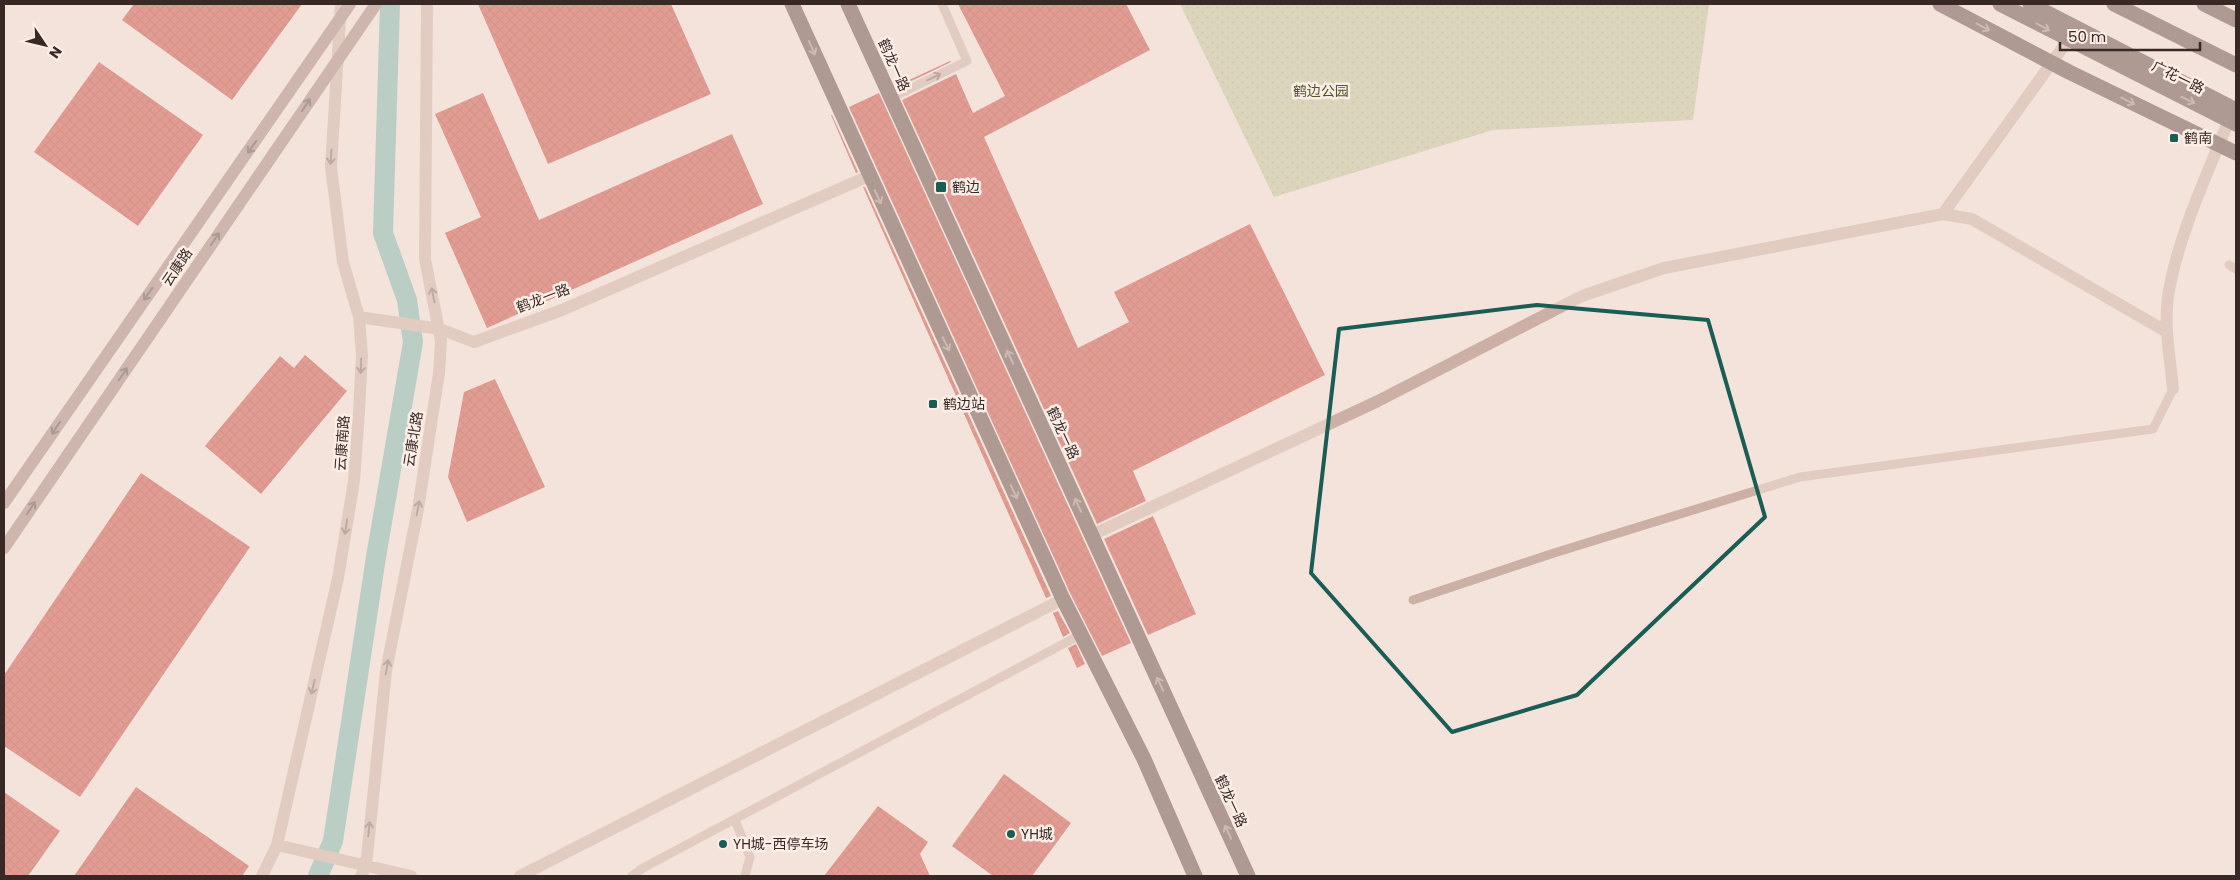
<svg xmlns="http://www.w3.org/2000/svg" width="2240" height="880" font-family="Poppins,'Noto Sans SC',sans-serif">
<defs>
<pattern id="grass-dots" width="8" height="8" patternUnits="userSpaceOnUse" patternTransform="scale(1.25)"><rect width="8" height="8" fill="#bdc498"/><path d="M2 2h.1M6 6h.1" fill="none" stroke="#a3a883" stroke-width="1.8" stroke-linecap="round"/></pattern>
<pattern id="building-cross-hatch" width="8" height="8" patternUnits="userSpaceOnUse" patternTransform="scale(1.25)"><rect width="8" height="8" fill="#d0443b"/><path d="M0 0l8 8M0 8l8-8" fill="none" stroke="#aa3932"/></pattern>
</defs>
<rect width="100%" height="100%" fill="#f4e3da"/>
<path fill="url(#grass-dots)" d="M1180 4H1709L1693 120 1493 130 1274 197Z"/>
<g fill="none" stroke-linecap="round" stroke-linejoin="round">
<path stroke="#76b3ab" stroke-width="20" d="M318 876 333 841 376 557 413 342 407 300 383 233 390 4"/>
</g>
<path fill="url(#building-cross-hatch)" d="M134 4H302L232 100 122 20Z
M478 4H671L711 94 548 164Z
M958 4H1126L1150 50 984 137 1078 348 1129 322 1114 292 1250 224 1325 375 1133 471 1146 501 1097 524 902 100 956 74 973 113 1005 96Z
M950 61 951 62 897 88 896 86Z
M99 62 203 135 138 226 34 152Z
M483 93 539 220 732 134 763 204 487 328 445 233 481 217 435 114Z
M879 93 1131 643 1102 656 1071 595 849 107Z
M831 115H832L858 172 856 173Z
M863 187H865L1051 596 1046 598Z
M305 355 347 391 261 494 205 446 280 356 294 368Z
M495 379 545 487 467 522 448 477 464 392Z
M141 473 250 547 80 797 4 746V675Z
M1153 516 1196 614 1148 635 1104 539Z
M1058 611 1070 633 1063 637 1053 613Z
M1076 644 1085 664 1077 668 1068 648Z
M1004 774 1071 823 1032 876H993L952 846Z
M136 787 249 866 242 876H74Z
M4 792 60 831 28 876H4Z
M878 806 928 842 920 854 930 876H824Z"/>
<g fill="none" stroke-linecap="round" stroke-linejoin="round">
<path stroke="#cdb0a5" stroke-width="9" d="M891 98 967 61 942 4
M2229 265 2236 269
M1413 600 1554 553 1800 477 2153 429 2173 389
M735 820 750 857 745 876
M632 876 643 868 1080 635"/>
<path stroke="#cdb0a5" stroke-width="12" d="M1943 214 2068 40
M359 317 440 329 474 342 562 310 869 176
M2173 389C2170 357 2163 323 2169 290 2180 231 2207 175 2229 120
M1092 535 1378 401 1582 296 1664 268 1943 214 1972 219 2167 332
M277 845 411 876
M262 876 277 845 338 578 354 481 359 412 362 355 359 317 343 262 331 167 341 4
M361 876 366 866 386 671 418 509 439 373 441 341 425 259 427 4
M520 876 1063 599"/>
<path stroke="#a17d76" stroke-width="12" d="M4 503 350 4
M4 548 376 4"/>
<path stroke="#59413d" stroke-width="15" d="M792 4 1063 599 1144 759 1195 876
M848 4 1248 876
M2000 4 2236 124
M2030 4 2236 110
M2114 4 2236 65
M2204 4 2236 20"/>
<path stroke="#59413d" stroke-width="15" d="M1940 4 2069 72 2236 153"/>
</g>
<defs><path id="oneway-shaft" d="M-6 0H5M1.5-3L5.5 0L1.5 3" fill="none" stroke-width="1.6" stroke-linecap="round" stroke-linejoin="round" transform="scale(1.25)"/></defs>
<g stroke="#9a8681">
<use href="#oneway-shaft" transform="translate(1983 27) rotate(28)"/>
<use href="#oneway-shaft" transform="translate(2043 27) rotate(28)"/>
<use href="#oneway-shaft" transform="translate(812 48) rotate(66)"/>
<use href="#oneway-shaft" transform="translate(2188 100) rotate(26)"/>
<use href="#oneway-shaft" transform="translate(2128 101) rotate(27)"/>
<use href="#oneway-shaft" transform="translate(878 197) rotate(65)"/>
<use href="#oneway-shaft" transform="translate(946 344) rotate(65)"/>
<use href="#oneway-shaft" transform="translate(1010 357) rotate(-115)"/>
<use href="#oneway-shaft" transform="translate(1014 492) rotate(65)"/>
<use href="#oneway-shaft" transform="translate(1078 505) rotate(-115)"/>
<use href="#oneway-shaft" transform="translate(1160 684) rotate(-115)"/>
<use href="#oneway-shaft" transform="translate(1228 832) rotate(-115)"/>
</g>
<g stroke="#7b6660">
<use href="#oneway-shaft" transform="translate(934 77) rotate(-26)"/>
<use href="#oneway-shaft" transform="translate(331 157) rotate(94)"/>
<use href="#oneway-shaft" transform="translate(433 295) rotate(-102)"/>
<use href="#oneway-shaft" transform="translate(361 366) rotate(92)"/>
<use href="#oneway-shaft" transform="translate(418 508) rotate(-80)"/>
<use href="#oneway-shaft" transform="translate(346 527) rotate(99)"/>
<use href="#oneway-shaft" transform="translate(387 667) rotate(-80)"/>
<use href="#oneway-shaft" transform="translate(313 687) rotate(103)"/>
<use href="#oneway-shaft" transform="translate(369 829) rotate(-84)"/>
</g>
<g stroke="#523e3b">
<use href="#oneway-shaft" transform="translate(306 105) rotate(-56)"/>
<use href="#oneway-shaft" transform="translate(252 147) rotate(125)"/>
<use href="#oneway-shaft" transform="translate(215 239) rotate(-56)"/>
<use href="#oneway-shaft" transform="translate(148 294) rotate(125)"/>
<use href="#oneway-shaft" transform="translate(123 374) rotate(-56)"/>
<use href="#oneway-shaft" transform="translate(56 428) rotate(124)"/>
<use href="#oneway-shaft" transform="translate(31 508) rotate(-56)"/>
</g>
<path d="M0 0H2240V880H0ZM1537 305 1708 320 1765 517 1577 695 1452 732 1311 573 1339 329Z" fill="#f4e3da" fill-opacity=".55" fill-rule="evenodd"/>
<path fill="none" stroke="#195d55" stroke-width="4" stroke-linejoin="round" d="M1537 305 1708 320 1765 517 1577 695 1452 732 1311 573 1339 329Z"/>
<g fill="#195d55" stroke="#fbeee6" stroke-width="2">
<rect x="2169" y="133" width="10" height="10" rx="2.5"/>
<rect x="935" y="181" width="12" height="12" rx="2.5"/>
<rect x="928" y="399" width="10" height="10" rx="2.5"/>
<circle cx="1011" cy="834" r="5"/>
<circle cx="723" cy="844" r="5"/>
</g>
<g text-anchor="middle" stroke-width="5" stroke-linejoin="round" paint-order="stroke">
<g font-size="14" fill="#382927" stroke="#fbeee6">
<text transform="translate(894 65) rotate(66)" y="5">鹤龙一路</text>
<text transform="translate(2178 77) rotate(26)" y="5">广花一路</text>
<text transform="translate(177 267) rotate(-56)" y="5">云康路</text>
<text transform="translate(543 298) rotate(-21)" y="5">鹤龙一路</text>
<text transform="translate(1063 433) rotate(65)" y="5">鹤龙一路</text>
<text transform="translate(413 439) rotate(-81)" y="5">云康北路</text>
<text transform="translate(342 443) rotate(-86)" y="5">云康南路</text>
<text transform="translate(1231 801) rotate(65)" y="5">鹤龙一路</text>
</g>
<g font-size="14" fill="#4f5828" stroke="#fbeee6">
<text x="1321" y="96">鹤边公园</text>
</g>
<g font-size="14" fill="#382927" stroke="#fbeee6" text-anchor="start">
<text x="2184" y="143">鹤南</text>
<text x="952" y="192">鹤边</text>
<text x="943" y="409">鹤边站</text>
<text x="1021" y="839">YH城</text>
<text x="733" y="849">YH城-西停车场</text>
</g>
</g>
<rect width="2240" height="880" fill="none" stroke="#382927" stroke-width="10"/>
<g transform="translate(45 45) rotate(125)" stroke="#fbeee6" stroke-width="4" paint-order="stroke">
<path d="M0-4L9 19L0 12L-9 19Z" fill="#382927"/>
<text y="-8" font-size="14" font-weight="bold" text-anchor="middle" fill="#382927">N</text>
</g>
<path d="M2060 42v8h140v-8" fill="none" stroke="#382927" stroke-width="2.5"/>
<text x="2068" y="42" font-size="15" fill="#382927" stroke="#fbeee6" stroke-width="4" paint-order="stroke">50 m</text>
</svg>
